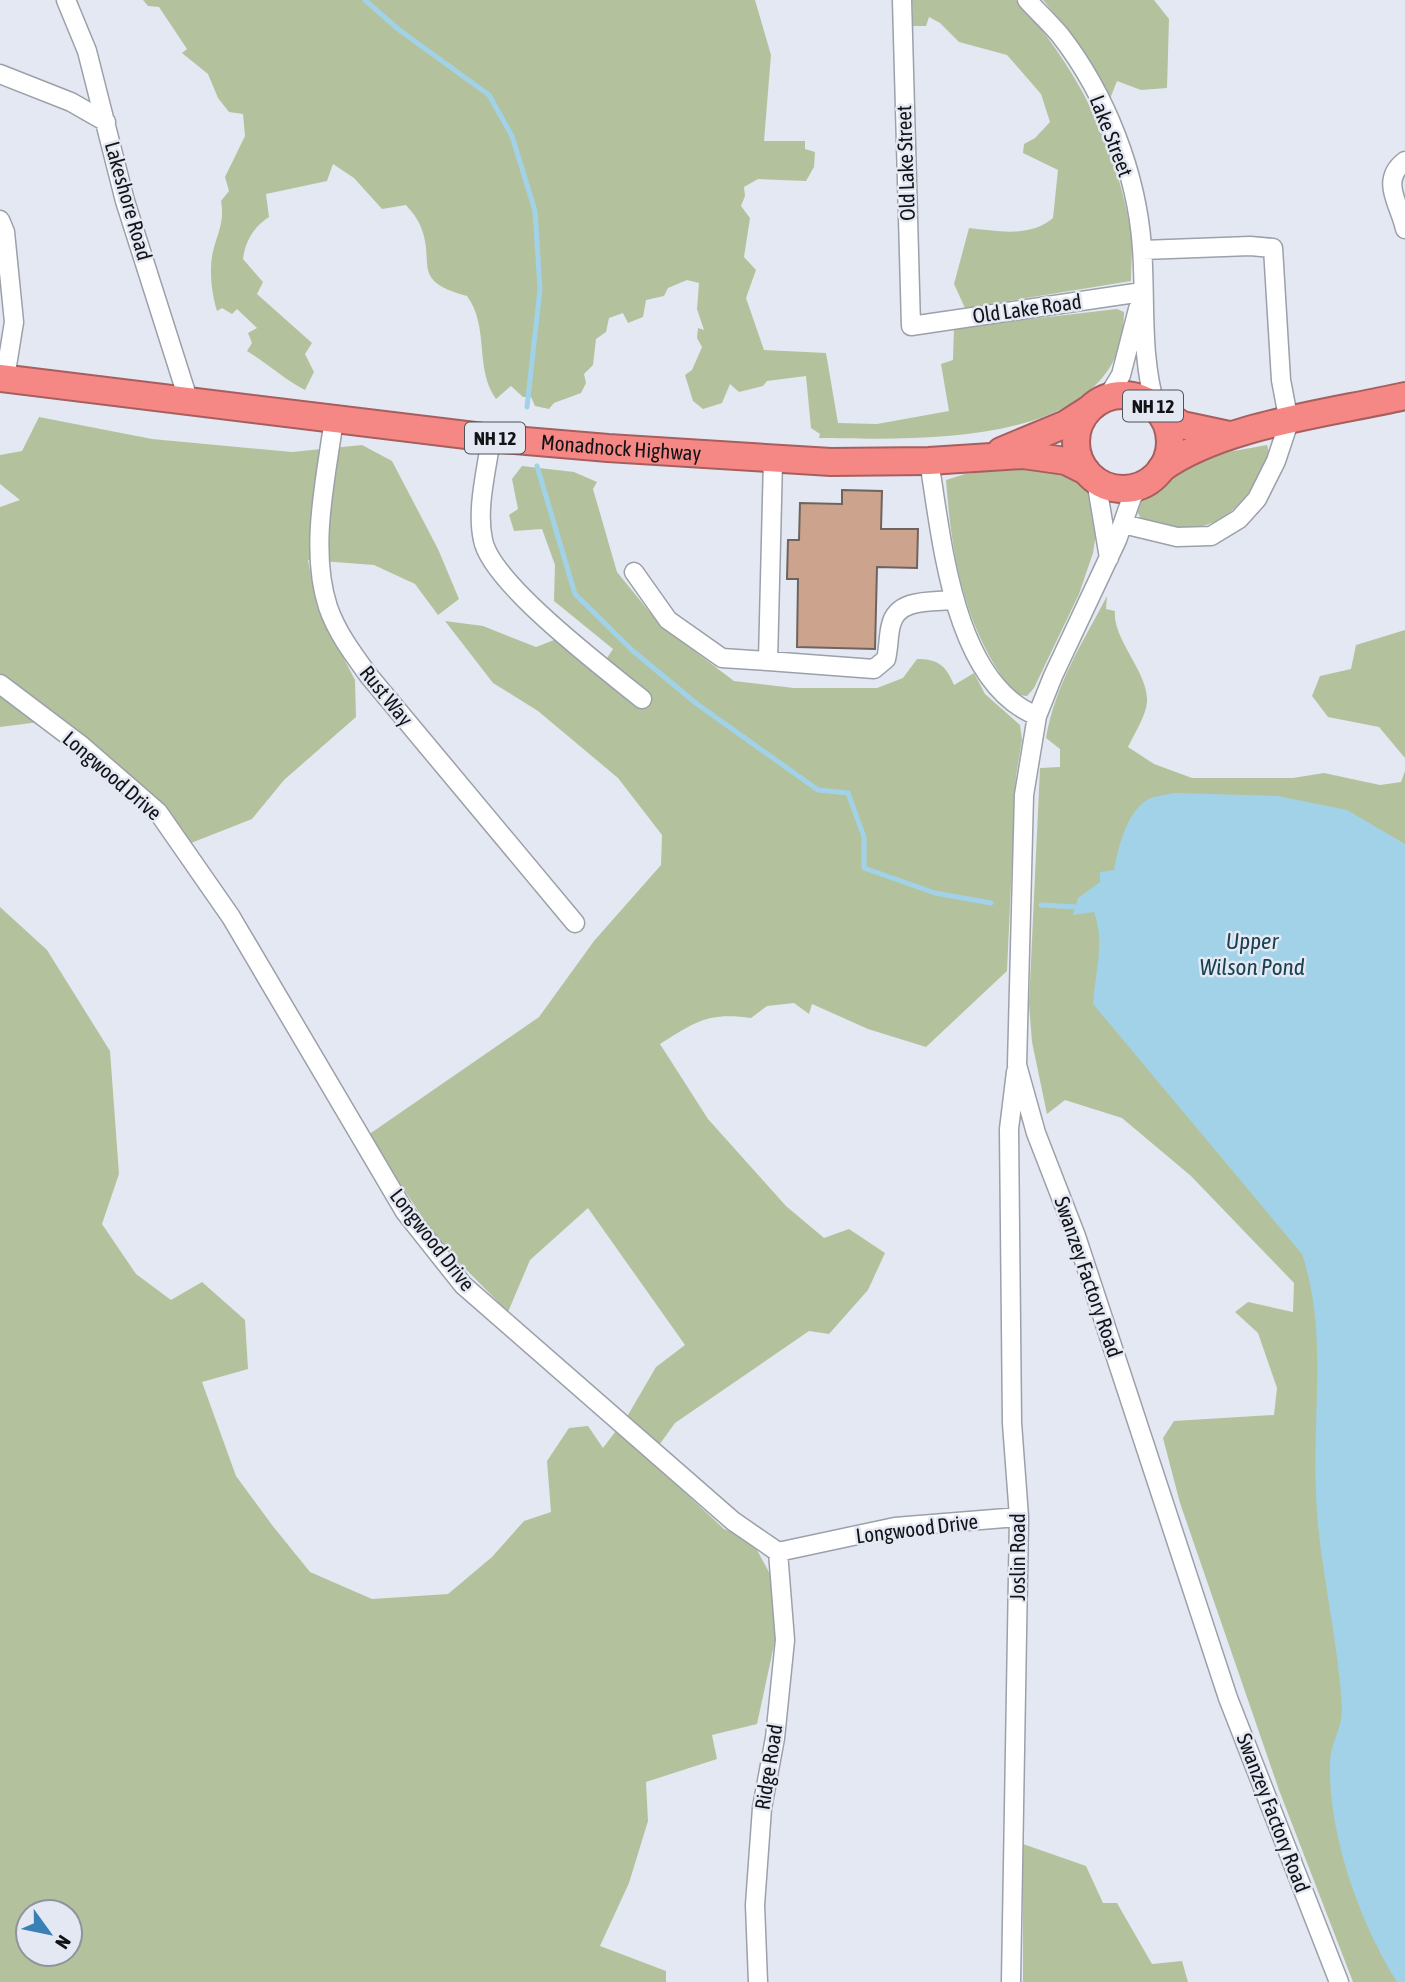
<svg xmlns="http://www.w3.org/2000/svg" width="1405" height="1982" font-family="'Asap Condensed',sans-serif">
<rect width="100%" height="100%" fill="#e4e8f3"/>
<path fill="#b3c29c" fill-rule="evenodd" d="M143 0H755L771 55 764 141H805V149L815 152 814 167 806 181 758 179 744 187 745 196 741 206 750 218 744 257 756 270 746 298 764 350 826 353 838 423 877 424 949 411 941 364 953 360 954 328 1117 309 1124 312 1122 357 1116 356C1074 448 904 439 819 438L820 434 811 428 806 376 767 381 763 386 739 392 730 384 722 403 703 409 693 401 685 375 692 370 702 347 697 338 698 328 704 330 697 309 699 283 687 280 668 288 664 296 646 300 643 317 628 323 623 313 609 318 606 332 596 339 593 365 584 374 586 383 581 393 554 403 549 409 535 406 531 397H523L511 386 496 399C474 368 490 328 467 296 407 280 438 262 419 223 416 216 410 210 406 205L382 209 354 178 333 164 327 181 266 194 269 217C254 226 245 242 243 259L263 282 257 294 312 343 305 354 314 372 305 390C284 379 268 364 247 351L252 343 248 333 257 328 237 309 232 314 222 308 217 311C211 292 208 264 215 244 220 228 224 219 221 201L229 191 225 177 245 136 243 114 229 112 218 98 208 74 182 53 187 49 159 7 148 6Z
M912 0H1016C1076 64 1117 146 1131 233 1133 248 1131 266 1131 281L965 308 954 284 969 228C998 231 1029 238 1053 218L1058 170 1023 153 1024 144 1035 138 1050 122 1041 94 1007 55 959 42 940 23 929 17 926 26H913Z
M1043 0H1154L1169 19 1167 88 1141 90 1117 81 1110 99 1070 33Z
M39 417 152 439 292 452 362 445 392 461 438 549 459 599 438 615 415 584 374 565 308 560 317 607 355 680 356 717 284 780 252 819 191 843 166 806 63 719 0 727V507L20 500 0 484V455L22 451Z
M1267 445 1271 459C1237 517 1209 543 1141 519L1137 511 1138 504C1183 457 1206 456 1267 445Z
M1044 464 1080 476 1088 485 1097 527 1093 553 1079 594 1034 688 1027 696C1010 695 1006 682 997 669 961 611 951 547 946 480L965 474Z
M522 466 574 472 597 482 593 489 617 572 661 626 734 681 794 688H877L903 678 917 659C939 659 946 666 954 685L974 673 985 694 1020 725 1022 740 1016 776 1007 971 926 1047 868 1029 812 1004 809 1014 794 1003 767 1006 751 1018C708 1012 695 1022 660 1044L708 1119 786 1206 824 1238 849 1229 885 1253 868 1290 829 1334 809 1331 675 1423 649 1459 724 1529 751 1539 770 1574 776 1636 757 1724 712 1735 717 1759 646 1782 648 1821 629 1883 600 1946 666 1971V1982H0V907L47 950 110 1051 119 1174 102 1224 136 1274 171 1300 202 1282 245 1320 248 1369 202 1382 236 1476 272 1525 310 1572 372 1599 448 1594 492 1557 524 1521 551 1512 547 1461 569 1428 588 1426 603 1448 628 1415 656 1367 685 1345 588 1208 530 1260 508 1312 438 1241 368 1135 539 1017 594 941 661 865 662 835 618 778 538 711 493 683 445 621 483 626 536 647 572 633 607 658 613 649 554 601 555 565 542 529 514 531 509 515 518 509 512 479ZM28 1912H70V1954H28Z
M1107 596 1106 609 1115 611C1112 639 1149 673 1147 702 1146 716 1134 734 1128 747L1154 764 1192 778H1293L1324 773 1380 785 1401 782 1405 771V1982H1353L1279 1790 1180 1503 1163 1438 1174 1421 1274 1415 1277 1388 1258 1333 1235 1312 1248 1302 1293 1312 1294 1283 1191 1176 1122 1118 1065 1100 1047 1114 1032 1042 1029 1004 1040 768 1060 767V749L1046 738C1055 685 1082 644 1107 596Z
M1405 630V758L1379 727 1328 717 1312 696 1320 676 1351 669 1356 645Z
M1023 1844 1086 1866 1103 1903H1117L1152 1964 1182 1961 1188 1982H1023Z"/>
<path fill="#a2d2e7" d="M1174 793 1278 796 1347 810 1405 844V1982H1397C1359 1921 1328 1834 1330 1762 1330 1745 1342 1728 1342 1711 1339 1639 1319 1568 1316 1496 1312 1415 1328 1331 1302 1254L1093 1004C1095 974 1105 941 1094 912L1073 915 1078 898 1100 882V872L1114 870C1118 849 1126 813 1147 800 1153 796 1166 795 1174 793Z"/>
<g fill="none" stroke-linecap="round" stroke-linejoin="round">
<path stroke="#a2d2e7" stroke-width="5" d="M365 0 398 29 489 95 512 136 535 211 540 289 527 407
M537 466 575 594 633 651 697 704 818 790 848 793 864 837V868L935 893 991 903
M1041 905 1077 907"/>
</g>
<path fill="#cca38d" stroke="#6e645f" stroke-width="2" d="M842 490 882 491 881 529H918L917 568 877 567 875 649 797 647 798 579H787L788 540H799L800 503 842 504Z"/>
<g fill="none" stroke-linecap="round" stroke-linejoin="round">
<g stroke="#9ba0a9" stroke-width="21">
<path id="minor" d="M66 0 87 51 125 201 189 402
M902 0 911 326 1142 292
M1027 0C1038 12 1050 23 1060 35 1106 94 1137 174 1142 248 1146 301 1140 356 1156 408
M0 74 71 102 106 122
M1405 161C1379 181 1400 204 1405 229
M0 220 5 232 14 322 5 378
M1107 398 1121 375 1138 309
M334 419C326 478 309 549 328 607 337 633 353 654 369 676L575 923
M491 438C487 469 476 508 483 540 491 583 605 669 642 699
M929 461C942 539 953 683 1037 716
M1096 480 1109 558
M1141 485 1132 497 1117 540 1053 676 1037 716 1024 795 1017 1065 1036 1133 1076 1236 1228 1698 1339 1982
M1123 524 1177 537 1211 536 1239 519 1257 499 1276 461 1289 422 1281 380 1273 248 1250 246 1143 250
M634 572 668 620 722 658 768 661 773 460
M768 661 874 669 886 659C889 647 888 636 891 625 897 598 932 602 953 600
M0 684 82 746 158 812 231 917 405 1212 463 1285 733 1521 778 1552 895 1527 1019 1517
M758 1982 755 1905 762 1808 775 1738 785 1640 778 1552
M1011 1982 1019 1517 1012 1423 1009 1129 1016 1072"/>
</g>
<g stroke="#a65f5e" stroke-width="30">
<g id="highway">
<path id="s1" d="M0 378 491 438 608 448 831 462 929 461 1023 455 1066 461 1086 471"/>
<circle cx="1123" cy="442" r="47"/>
<path d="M1156 408 1182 425 1229 435"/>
<path d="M1001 451 1066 424 1088 410"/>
<path d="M1161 469C1221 425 1331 413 1405 396"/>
</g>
</g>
<use href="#minor" stroke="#fff" stroke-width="18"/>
<use href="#highway" stroke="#f58885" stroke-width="26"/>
</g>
<g text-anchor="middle" stroke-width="5" stroke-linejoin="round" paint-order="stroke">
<g fill="#e4e8f3" stroke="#515359" stroke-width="2">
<rect x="1123" y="390.5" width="60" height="31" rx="5"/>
<rect x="465" y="422.5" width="60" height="31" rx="5"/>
</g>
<g font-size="19" font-weight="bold" fill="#121317">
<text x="1153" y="413">NH 12</text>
<text x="495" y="445">NH 12</text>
</g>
<g font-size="21" fill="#121317" stroke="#e4e8f3">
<text transform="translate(1111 136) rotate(69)" y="7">Lake Street</text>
<text transform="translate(906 163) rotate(-92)" y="7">Old Lake Street</text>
<text transform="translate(128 201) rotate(74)" y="7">Lakeshore Road</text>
<text transform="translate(1027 309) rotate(-8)" y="7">Old Lake Road</text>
<text dy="7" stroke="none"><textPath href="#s1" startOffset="625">Monadnock Highway</textPath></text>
<text transform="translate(386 696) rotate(51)" y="7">Rust Way</text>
<text transform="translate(112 776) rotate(41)" y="7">Longwood Drive</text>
<text transform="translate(432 1240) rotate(52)" y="7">Longwood Drive</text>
<text transform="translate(1088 1277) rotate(71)" y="7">Swanzey Factory Road</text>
<text transform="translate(917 1529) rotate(-7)" y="7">Longwood Drive</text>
<text transform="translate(1018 1557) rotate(-90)" y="7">Joslin Road</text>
<text transform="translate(769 1767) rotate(-81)" y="7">Ridge Road</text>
<text transform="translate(1273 1813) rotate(69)" y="7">Swanzey Factory Road</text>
</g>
<g font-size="23" font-style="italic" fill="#184151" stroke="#e4e8f3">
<text x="1252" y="949">Upper<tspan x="1252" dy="26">Wilson Pond</tspan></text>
</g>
</g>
<g transform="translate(49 1933) rotate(123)"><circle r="33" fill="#e4e8f3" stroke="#90939b" stroke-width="2"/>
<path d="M0-5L12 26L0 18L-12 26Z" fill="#3981b5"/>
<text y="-10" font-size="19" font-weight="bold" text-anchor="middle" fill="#121317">N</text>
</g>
</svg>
